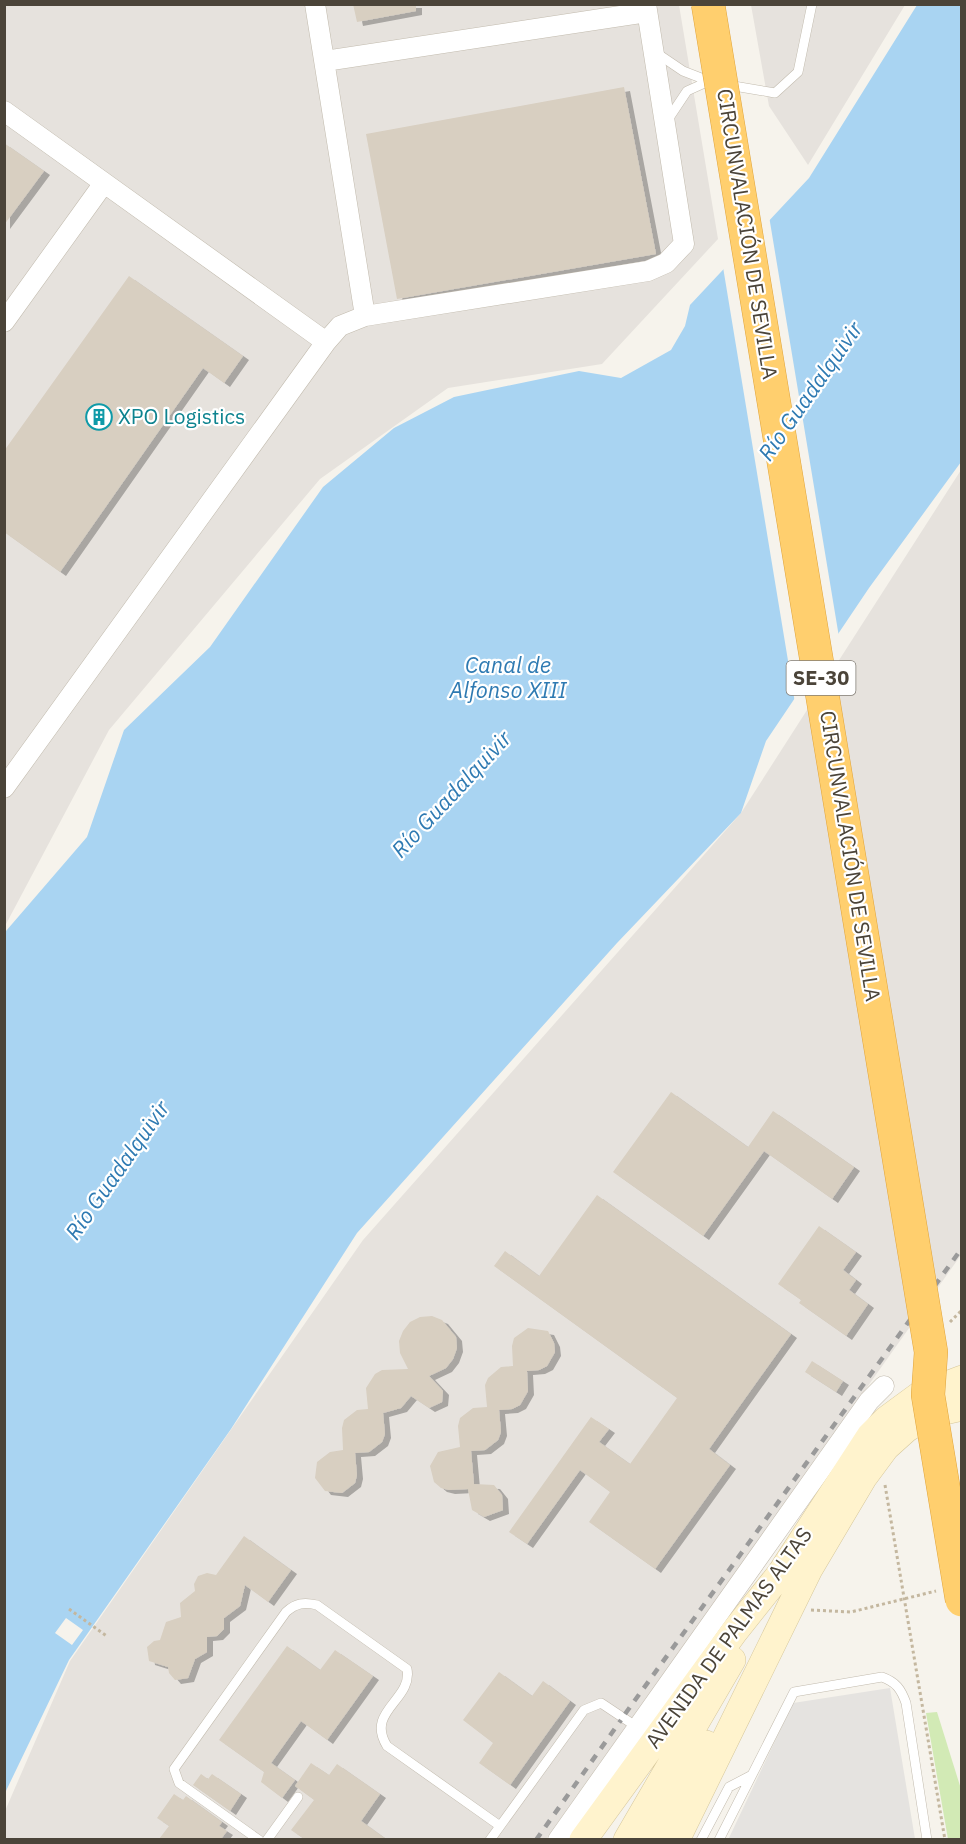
<svg xmlns="http://www.w3.org/2000/svg" width="966" height="1844" font-family="'IBM Plex Sans',sans-serif">
<defs>
<filter id="shadow"><feDropShadow dx="6" dy="4" stdDeviation="0" flood-color="#0004"/></filter>
</defs>
<rect width="100%" height="100%" fill="#f6f3ec"/>
<path fill="#e6e2dd" d="M5 5H679L718 239 602 364 448 388 320 479 109 730 5 926Z
M751 5H905L808 165 769 106Z
M961 470V1255L546 1839 5 1840V1811L70 1661 363 1240 741 813Z"/>
<path fill="#d2eab5" d="M937 1712 961 1789V1839H948L926 1713Z"/>
<path fill="#e5e3e0" d="M890 1688 915 1839 728 1840 793 1703Z"/>
<path fill="#a9d4f2" d="M917 5H961V462L869 588 766 741 741 813 617 943 357 1233 231 1429 69 1660 5 1793 6 931 87 837 124 730 210 647 323 487 394 428 454 397 579 371 621 378 671 350 685 326 690 305 809 178Z"/>
<path fill="#f6f3ec" d="M769 216 839 637 795 703 723 267Z
M66 1618 83 1630 72 1645 55 1633Z"/>
<path fill="#d8cfc1" filter="url(#shadow)" d="M353 4H416V11L357 22Z
M624 87 656 254 397 299 366 134Z
M4 143 44 171 4 225Z
M129 276 243 356 224 383 203 368 60 572 4 532V451Z
M671 1092 748 1147 773 1111 854 1167 832 1199 764 1151 703 1236 613 1172Z
M597 1195 791 1334 709 1449 730 1465 655 1569 589 1522 610 1492 580 1470 527 1544 509 1532 591 1417 609 1429 599 1442 630 1464 677 1398 494 1266 505 1251 539 1276Z
M819 1226 856 1252 843 1270 856 1280 849 1290 868 1304 846 1336 799 1303 801 1300 778 1284Z
M432 1316 442 1320 456 1337 457 1348 453 1359 446 1368 429 1376 443 1391 442 1402 429 1408 411 1396 401 1408 383 1413 385 1434 382 1442 369 1452 355 1453 357 1475 355 1483 342 1493 325 1491 315 1478 317 1462 330 1452 343 1450 342 1428 344 1420 357 1410 368 1409 366 1388 375 1374 382 1370 408 1369 400 1353 399 1341 403 1331 410 1322 420 1317Z
M528 1328 548 1331 554 1343 555 1352 547 1366 539 1370 527 1371 528 1391 520 1405 512 1409 499 1410 501 1432 498 1440 485 1450 471 1451 474 1484 494 1485 502 1495 503 1510 484 1517 472 1510 468 1489 449 1490 441 1488 434 1482 430 1466 438 1452 460 1447 458 1426 460 1418 473 1408 487 1407 485 1385 488 1378 501 1367 513 1366 512 1346 514 1338Z
M812 1361 843 1381 836 1392 805 1372Z
M244 1536 291 1570 268 1602 245 1585 240 1606 224 1618V1629L217 1636 207 1637V1652L195 1659 188 1678 175 1680 169 1673 168 1667 149 1661 147 1647 154 1641 160 1640 166 1622 181 1617 180 1603 195 1591 194 1584 198 1576 207 1573 216 1575Z
M287 1646 320 1670 335 1650 373 1676 327 1740 301 1721 271 1763 295 1780 282 1798 261 1782 264 1772 219 1740Z
M499 1672 532 1696 543 1681 570 1701 510 1785 479 1763 493 1743 463 1720Z
M311 1763 329 1775 337 1764 380 1794 361 1821 386 1839H304L291 1830 314 1800 295 1786Z
M201 1774 208 1779 212 1774 241 1794 230 1811 193 1785Z
M174 1794 183 1800 186 1796 222 1822 219 1826 227 1831 221 1839H159L169 1826 157 1818Z"/>
<g fill="none" stroke-linecap="round" stroke-linejoin="round">
<g stroke="#c2bbae" stroke-width="10">
<path id="lane" d="M655 52 683 71 714 83
M728 85 775 93 798 72 812 4
M667 121 687 91 707 82
M259 1840 179 1783 174 1769 286 1612C296 1603 304 1602 317 1605L407 1669C413 1700 365 1711 387 1746L500 1826
M267 1840 298 1797
M490 1840 584 1710 601 1703 637 1727
M701 1840 729 1787 752 1775
M719 1840 794 1692 882 1677C896 1682 901 1689 906 1703L927 1840"/>
</g>
<g stroke="#c2bbae" stroke-width="21">
<path id="street" d="M315 4 365 316
M325 61 647 12
M4 111 326 342
M4 322 104 183
M4 788 326 342 340 326 365 316 648 271 666 263 684 244 646 4
M558 1840 869 1401 884 1386"/>
</g>
<g stroke="#d6c79b" stroke-width="28">
<path id="secondary" d="M583 1840 734 1632 781 1573 870 1436 886 1420 920 1395 962 1379
M627 1840 732 1660
M650 1840 706 1744
M676 1840 809 1569 863 1478 886 1447 906 1429 931 1414 962 1407"/>
</g>
<path stroke="#c4b79f" stroke-width="3" stroke-dasharray="3 3" stroke-linecap="butt" d="M950 1322 962 1310
M885 1485 945 1840
M69 1609 108 1637
M811 1610 851 1612 936 1591"/>
<use href="#lane" stroke="#fff" stroke-width="9"/>
<use href="#street" stroke="#fff" stroke-width="20"/>
<use href="#secondary" stroke="#fff3cd" stroke-width="27"/>
<path stroke="#9a9a9a" stroke-width="4.5" stroke-dasharray="8 8" stroke-linecap="butt" d="M625 1714 962 1248
M536 1840 621 1720"/>
<g stroke="#e0a43c" stroke-width="34" stroke-linecap="butt">
<path id="highway-bridge" d="M708 4 931 1352 928 1395 962 1600"/>
</g>
<use href="#highway-bridge" stroke="#ffcf6e" stroke-width="33"/>
</g>
<defs>
<g id="building-ring" transform="scale(1.35)"><circle r="9.5" fill="#fff" stroke="#0f9aa8" stroke-width="1.5"/><path d="M-4-6H4V6H1V3H-1V6H-4ZM-2.5-4.3h1.7v1.8h-1.7ZM.8-4.3h1.7v1.8H.8ZM-2.5-1h1.7V.8h-1.7ZM.8-1h1.7V.8H.8Z" fill="#0f9aa8"/></g>
</defs>
<g fill-rule="evenodd">
<use href="#building-ring" x="99" y="417"/>
</g>
<g text-anchor="middle" stroke-width="4.5" stroke-linejoin="round" paint-order="stroke">
<rect fill="#fff" stroke="#817c74" stroke-width="1.5" x="786.5" y="661" width="69" height="34" rx="4.5"/>
<g font-size="20" font-weight="bold" fill="#4b4439">
<text x="821" y="685">SE-30</text>
</g>
<g font-size="21" fill="#4b4439" stroke="#fff">
<text transform="translate(747 234) rotate(81)" y="7">CIRCUNVALACIÓN DE SEVILLA</text>
<text transform="translate(850 856) rotate(81)" y="7">CIRCUNVALACIÓN DE SEVILLA</text>
<text transform="translate(729 1638) rotate(-54)" y="7">AVENIDA DE PALMAS ALTAS</text>
</g>
<g font-size="21" fill="#0d838f" stroke="#fff" text-anchor="start">
<text x="118" y="424">XPO Logistics</text>
</g>
<g font-size="22" font-style="italic" fill="#2e7ab2" stroke="#fff">
<text transform="translate(810 391) rotate(-55)" y="8">Río Guadalquivir</text>
<text x="508" y="673">Canal de<tspan x="508" dy="25">Alfonso XIII</tspan></text>
<text transform="translate(451 794) rotate(-47)" y="8">Río Guadalquivir</text>
<text transform="translate(117 1170) rotate(-55)" y="8">Río Guadalquivir</text>
</g>
</g>
<rect width="966" height="1844" fill="none" stroke="#4b4439" stroke-width="12"/>
</svg>
